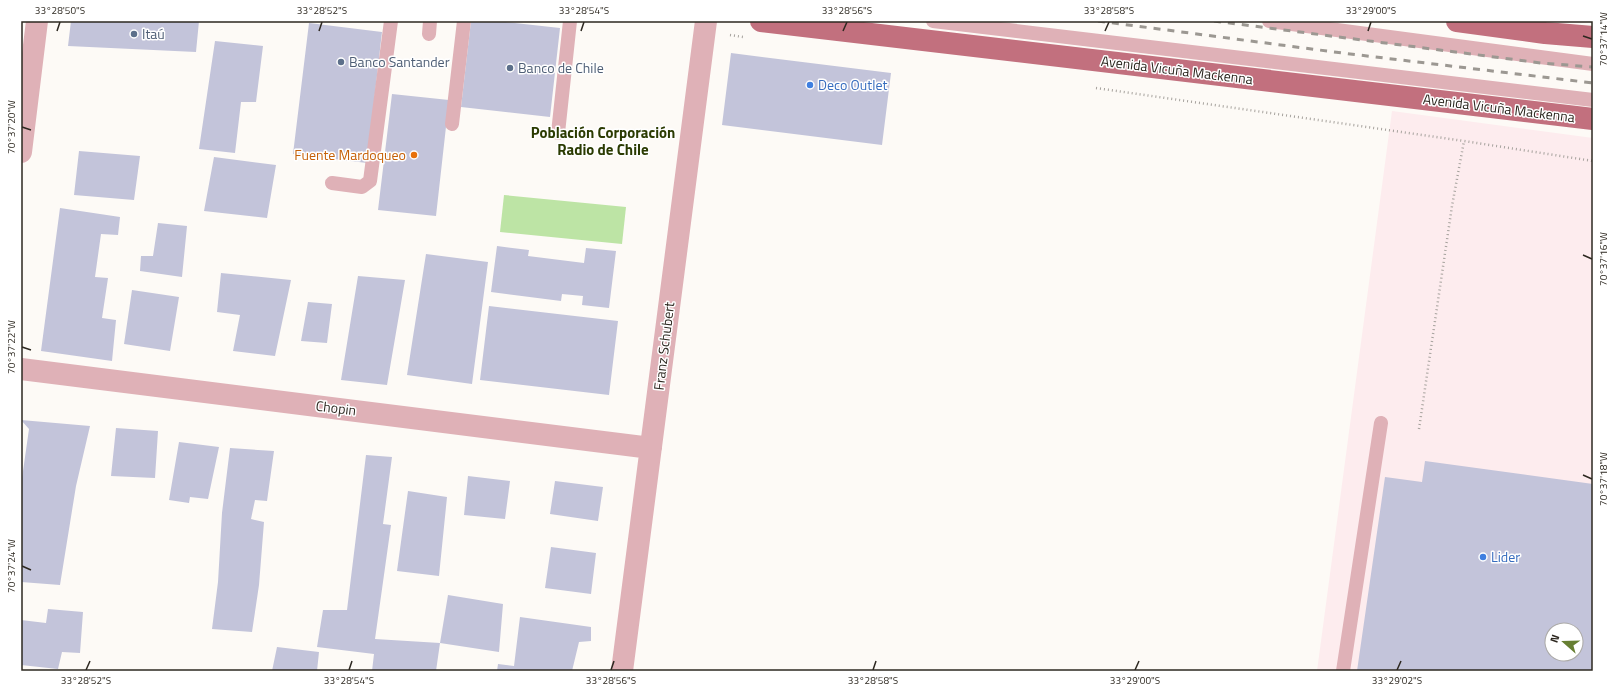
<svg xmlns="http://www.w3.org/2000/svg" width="1614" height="692" font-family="'Titillium Web',sans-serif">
<rect width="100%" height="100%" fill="#fdfaf6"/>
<path fill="#fdecee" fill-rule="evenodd" d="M1392 111 1593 138V671H1317ZM1552 630H1576V654H1552Z"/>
<path fill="#bde4a5" d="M504 195 626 207 622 244 500 232Z"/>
<path fill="#c3c4da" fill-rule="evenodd" d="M71 21H199L196 52 68 46Z
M471 21H496L560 28 550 117 461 107Z
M309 23 382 32 367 163 293 154Z
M215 41 263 46 256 102H241L235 153 199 149Z
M731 53 891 73 882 145 722 125Z
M392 94 449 100 436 216 378 210Z
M79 151 140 156 134 200 74 195Z
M214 157 276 165 267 218 204 211Z
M60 208 120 217 118 235 101 234 95 277 108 278 102 318 116 320 112 361 41 351Z
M158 223 187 226 182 277 140 271 141 256H153Z
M497 246 529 250 528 256 584 263 586 248 616 251 609 308 582 305 583 296 562 294 561 301 491 292Z
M426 254 488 262 472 384 407 375Z
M221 273 291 280 275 356 233 351 240 315 217 312Z
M358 276 405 280 387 385 341 380Z
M132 290 179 297 170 351 124 344Z
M308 302 332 304 327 343 301 341Z
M489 306 618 321 609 395 480 380Z
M21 420 90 426 76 486 60 585 21 582V478H22L29 429Z
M116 428 158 431 155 478 111 476Z
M179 442 219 447 208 499 190 497 189 503 169 500Z
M230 448 274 451 267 501 255 500 251 519 264 522 259 585 252 632 212 629 218 582 222 513Z
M366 455 392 457 383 524 391 525 375 639 440 643 436 671H372L374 654 317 647 323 610H347Z
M1425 461 1593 484V671H1357L1385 477 1422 482ZM1552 630H1576V654H1552Z
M468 476 510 481 505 519 464 515Z
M555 481 603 487 598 521 550 514Z
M408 491 447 497 439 576 397 571Z
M551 547 596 553 591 594 545 588Z
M448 595 503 604 499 652 440 643Z
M48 609 83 612 80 653 62 652 58 669 21 665V620L46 623Z
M520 617 591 627V641L579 642 572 671H497L498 664 514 666Z
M277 647 319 652 317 671H272Z"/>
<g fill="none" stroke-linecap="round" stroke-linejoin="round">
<path stroke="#a6a29d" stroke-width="2.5" stroke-dasharray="1 3" stroke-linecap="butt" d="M730 35 743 37
M1096 88 1464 141
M1419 429 1452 206 1464 141 1593 161"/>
<path stroke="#dfb1b7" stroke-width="14" d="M933 21 1593 100
M1269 21 1593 64
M429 34 430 21
M452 124 464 21
M558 133 570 21
M332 183 362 187 370 181 391 21
M1343 671 1381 423"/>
<path stroke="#dfb1b7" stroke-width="22" d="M21 152 37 21
M21 369 651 448
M622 671 706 21"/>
<path stroke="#c2707e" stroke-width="22" d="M761 21 1593 119
M1457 21 1545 33 1593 37"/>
<path stroke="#9c9892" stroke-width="3" stroke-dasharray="7 7" stroke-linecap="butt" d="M1098 21 1342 53 1593 83
M1214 21 1541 63 1593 67"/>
</g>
<path fill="none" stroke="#2d2820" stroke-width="1.5" d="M57 31 60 22M319 31 322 22M581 31 584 22M843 31 847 22M1105 31 1109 22M1368 31 1371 22M1583 36 1592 39M22 127 31 130M1583 255 1592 259M22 347 31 350M1583 475 1592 479M22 566 31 570M86 670 90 661M349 670 352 661M611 670 614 661M873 670 876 661M1135 670 1139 661M1397 670 1401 661"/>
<g fill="#5c6f8a" stroke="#fff" stroke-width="1.5">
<circle cx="134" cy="34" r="4"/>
<circle cx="341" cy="62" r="4"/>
<circle cx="510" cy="68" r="4"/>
</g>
<g fill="#3f7fe0" stroke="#fff" stroke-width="1.5">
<circle cx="810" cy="85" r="4"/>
<circle cx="1483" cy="557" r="4"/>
</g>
<circle fill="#e8710a" stroke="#fff" stroke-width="1.5" cx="414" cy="155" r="4"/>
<g text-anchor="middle" stroke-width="3" stroke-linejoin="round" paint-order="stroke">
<g font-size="14" fill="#4e5e75" stroke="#fff" text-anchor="start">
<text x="142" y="39">Itaú</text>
<text x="349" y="67">Banco Santander</text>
<text x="518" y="73">Banco de Chile</text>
</g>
<g font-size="14" fill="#2d2820" stroke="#fff">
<text transform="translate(1177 70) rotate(7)" y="5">Avenida Vicuña Mackenna</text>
<text transform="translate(1499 108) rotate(7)" y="5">Avenida Vicuña Mackenna</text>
<text transform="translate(664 346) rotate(-83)" y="5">Franz Schubert</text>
<text transform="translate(336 408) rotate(7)" y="5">Chopin</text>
</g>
<g font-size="14" fill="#366cbe" stroke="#fff" text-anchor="start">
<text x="818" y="90">Deco Outlet</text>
<text x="1491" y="562">Lider</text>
</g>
<g font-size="14" fill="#c56008" stroke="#fff" text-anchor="end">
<text x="406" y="160">Fuente Mardoqueo</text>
</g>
<g font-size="15" font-weight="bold" fill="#2b3b02" stroke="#fff">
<text x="603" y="138">Población Corporación<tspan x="603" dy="17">Radio de Chile</tspan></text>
</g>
</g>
<rect width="1614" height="692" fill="none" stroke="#ffffff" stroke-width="44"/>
<g transform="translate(1564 642) rotate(290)"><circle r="19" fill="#ffffff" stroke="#aba9a6"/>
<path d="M0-3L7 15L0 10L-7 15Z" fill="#667f32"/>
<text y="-6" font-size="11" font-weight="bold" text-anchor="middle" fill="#2d2820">N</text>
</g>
<rect x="22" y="22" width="1570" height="648" fill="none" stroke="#2d2820" stroke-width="1.5"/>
<g font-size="10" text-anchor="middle" fill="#2d2820">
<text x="60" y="14">33°28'50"S</text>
<text x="322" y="14">33°28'52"S</text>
<text x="584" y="14">33°28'54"S</text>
<text x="847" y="14">33°28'56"S</text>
<text x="1109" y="14">33°28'58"S</text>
<text x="1371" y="14">33°29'00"S</text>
<text transform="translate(1603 39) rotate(-90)" y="4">70°37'14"W</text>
<text transform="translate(11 127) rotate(-90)" y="4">70°37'20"W</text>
<text transform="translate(1603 259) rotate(-90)" y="4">70°37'16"W</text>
<text transform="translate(11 347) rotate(-90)" y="4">70°37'22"W</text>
<text transform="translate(1603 479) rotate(-90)" y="4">70°37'18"W</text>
<text transform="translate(11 566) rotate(-90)" y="4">70°37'24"W</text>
<text x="86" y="684">33°28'52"S</text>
<text x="349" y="684">33°28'54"S</text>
<text x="611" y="684">33°28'56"S</text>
<text x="873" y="684">33°28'58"S</text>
<text x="1135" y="684">33°29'00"S</text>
<text x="1397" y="684">33°29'02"S</text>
</g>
</svg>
